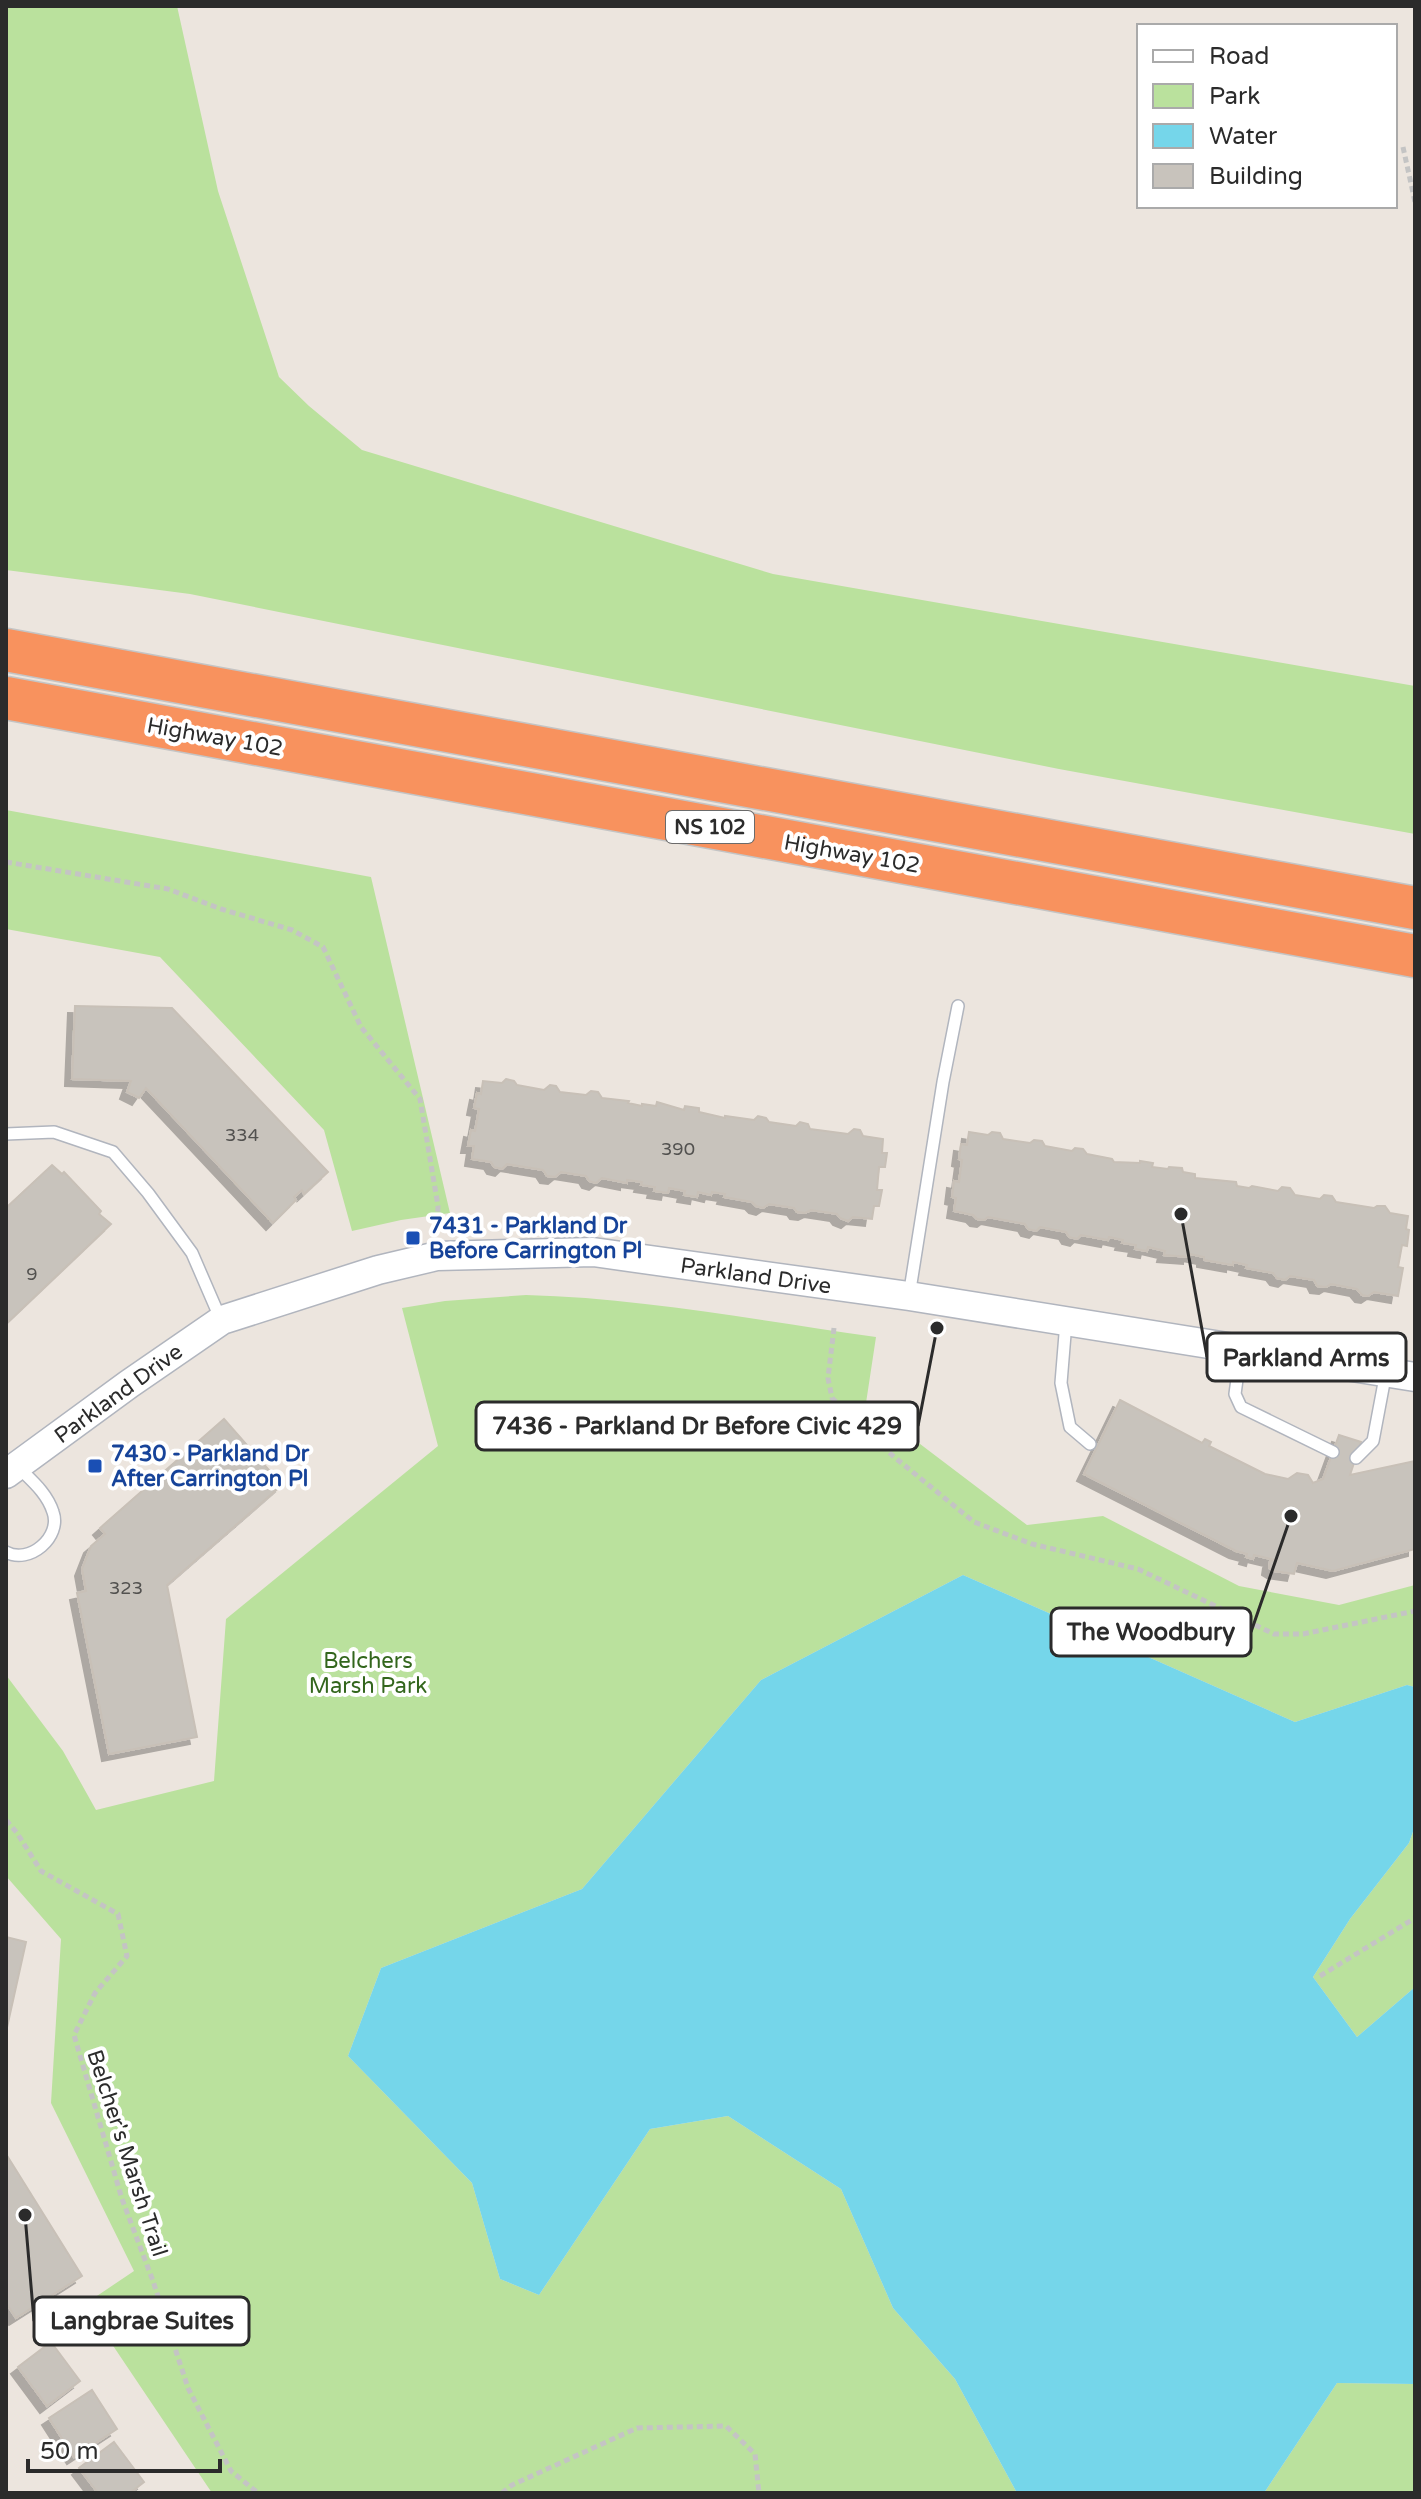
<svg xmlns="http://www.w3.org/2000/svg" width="1421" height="2499" font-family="'Varela Round',sans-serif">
<defs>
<filter id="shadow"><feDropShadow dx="-7" dy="7" stdDeviation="0" flood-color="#0004"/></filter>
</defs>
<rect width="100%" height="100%" fill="#ece5de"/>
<path fill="#bae19d" d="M6 6H177L218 191 279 377 309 406 362 450 773 574 1415 686V834L1059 769 190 594 6 570Z
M6 810 371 877 450 1213 401 1220 352 1231 324 1130 160 957 6 929Z
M526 1295C643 1298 760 1321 876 1337L866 1403 1027 1525 1103 1516 1239 1586 1339 1605 1415 1585V1687L1407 1685 1295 1722 963 1575 761 1680 582 1889 381 1968 348 2056 472 2183 500 2279 539 2295 650 2129 728 2116 841 2189 893 2308 955 2379 1017 2493H212L85 2304 134 2271 51 2103 61 1939 6 1876V1675L63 1751 96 1810 214 1781 226 1619 438 1446 402 1308 445 1301Z
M1415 1826V1987L1357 2037 1313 1977 1350 1919 1409 1843Z
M1337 2383 1415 2384V2493H1264Z"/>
<path fill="#75d6ea" d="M963 1575 1295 1722 1407 1685 1415 1687V1826L1409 1843 1350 1919 1313 1977 1357 2037 1415 1987V2384L1337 2383 1264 2493H1017L955 2379 893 2308 841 2189 728 2116 650 2129 539 2295 500 2279 472 2183 348 2056 381 1968 582 1889 761 1680Z"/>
<path fill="#c8c3bc" stroke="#c8c0b7" stroke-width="2" filter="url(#shadow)" d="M75 1006 172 1008 328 1172 304 1194 302 1190 294 1197 296 1200 273 1223 146 1088 139 1098 127 1092 131 1081 72 1079Z
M506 1079 514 1081 517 1085 544 1090 550 1085 556 1086 560 1092 586 1095 591 1091 598 1092 602 1098 629 1101 628 1103 642 1106V1104L656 1106 657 1102 684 1110 685 1106 699 1108V1112L725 1118V1116L754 1120 758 1116 766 1118 769 1122 796 1126 800 1122 808 1124 810 1129 848 1134 854 1129 860 1130 863 1136 883 1139 882 1153H887L885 1167H879L877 1190H882L879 1206H874L872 1219 853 1217 848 1221 840 1218 837 1214 811 1210 805 1213 797 1212 794 1208 769 1204 763 1208 756 1206 752 1202 724 1197 725 1194 712 1192 711 1195 698 1192 697 1197 684 1195 685 1191 669 1188 668 1193 654 1191 655 1187 641 1185 642 1182 627 1180V1183L602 1178 596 1183 589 1181 586 1176 561 1172 555 1177 547 1176 543 1170 507 1164 502 1169 494 1167 491 1162 472 1159 474 1146H468L471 1130 475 1131 479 1109 474 1108 477 1093 481 1094 483 1081 502 1083Z
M506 1079 514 1081 517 1085 544 1090 550 1085 556 1086 560 1092 586 1095 591 1091 598 1092 602 1098 629 1101 628 1103 642 1106V1104L656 1106 657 1102 684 1110 685 1106 699 1108V1112L725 1118V1116L754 1120 758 1116 766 1118 769 1122 796 1126 800 1122 808 1124 810 1129 848 1134 854 1129 860 1130 863 1136 883 1139 882 1153H887L885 1167H879L877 1190H882L879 1206H874L872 1219 853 1217 848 1221 840 1218 837 1214 811 1210 805 1213 797 1212 794 1208 769 1204 763 1208 756 1206 752 1202 724 1197 725 1194 712 1192 711 1195 698 1192 697 1197 684 1195 685 1191 669 1188 668 1193 654 1191 655 1187 641 1185 642 1182 627 1180V1183L602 1178 596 1183 589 1181 586 1176 561 1172 555 1177 547 1176 543 1170 507 1164 502 1169 494 1167 491 1162 472 1159 474 1146H468L471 1130 475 1131 479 1109 474 1108 477 1093 481 1094 483 1081 502 1083Z
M969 1132 988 1135 992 1132 1000 1133 1003 1139 1030 1143 1034 1140 1042 1141 1045 1146 1072 1151 1075 1148 1083 1149 1087 1154 1112 1159 1114 1162 1140 1163V1161L1153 1163 1152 1167 1168 1169 1169 1167 1182 1168 1183 1172 1195 1174V1178L1236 1182 1237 1186 1249 1188 1252 1186 1278 1191 1282 1187 1290 1188 1295 1195 1320 1199 1324 1195 1332 1196 1336 1202 1374 1208 1377 1206H1385L1390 1213 1408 1216 1406 1229 1409 1230 1407 1246 1402 1245 1398 1267 1403 1268 1398 1296 1374 1292 1368 1296 1362 1295 1357 1289 1331 1284 1326 1287 1317 1286 1314 1280 1290 1276 1285 1280 1277 1278 1273 1273 1246 1268 1247 1265 1233 1262V1265L1204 1260V1257L1190 1254V1257L1164 1255 1165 1251 1148 1247 1147 1251 1135 1249 1136 1245 1122 1243 1123 1240 1109 1237 1108 1240 1081 1235 1077 1239 1069 1237 1066 1232 1040 1227 1036 1231 1028 1229 1025 1224 988 1217 984 1220 977 1219 973 1215 954 1211 956 1198 952 1197 954 1181 959 1182 962 1160 959 1159 961 1144 967 1145Z
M969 1132 988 1135 992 1132 1000 1133 1003 1139 1030 1143 1034 1140 1042 1141 1045 1146 1072 1151 1075 1148 1083 1149 1087 1154 1112 1159 1114 1162 1140 1163V1161L1153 1163 1152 1167 1168 1169 1169 1167 1182 1168 1183 1172 1195 1174V1178L1236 1182 1237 1186 1249 1188 1252 1186 1278 1191 1282 1187 1290 1188 1295 1195 1320 1199 1324 1195 1332 1196 1336 1202 1374 1208 1377 1206H1385L1390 1213 1408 1216 1406 1229 1409 1230 1407 1246 1402 1245 1398 1267 1403 1268 1398 1296 1374 1292 1368 1296 1362 1295 1357 1289 1331 1284 1326 1287 1317 1286 1314 1280 1290 1276 1285 1280 1277 1278 1273 1273 1246 1268 1247 1265 1233 1262V1265L1204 1260V1257L1190 1254V1257L1164 1255 1165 1251 1148 1247 1147 1251 1135 1249 1136 1245 1122 1243 1123 1240 1109 1237 1108 1240 1081 1235 1077 1239 1069 1237 1066 1232 1040 1227 1036 1231 1028 1229 1025 1224 988 1217 984 1220 977 1219 973 1215 954 1211 956 1198 952 1197 954 1181 959 1182 962 1160 959 1159 961 1144 967 1145Z
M52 1165 62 1174 64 1172 101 1211 99 1214 111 1224 6 1324V1208Z
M1120 1400 1202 1443 1205 1439 1211 1442 1209 1446 1265 1474 1288 1479 1297 1473 1308 1475 1313 1483 1323 1479 1339 1435 1361 1442 1350 1475 1415 1461V1549L1333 1571 1297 1563 1294 1574 1274 1571 1269 1568 1270 1561 1275 1560 1254 1555 1253 1559 1246 1557 1247 1554 1236 1551 1084 1474Z
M224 1419 282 1485 167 1585 197 1737 109 1754 77 1593 86 1591 82 1569 91 1546 105 1534 100 1528Z
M6 1937 26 1942 6 2032Z
M6 2154 82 2276 16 2318 6 2303Z
M51 2342 80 2381 47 2406 18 2367Z
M92 2390 117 2429 74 2457 49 2418Z
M114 2442 144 2482 130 2493H98L79 2468Z"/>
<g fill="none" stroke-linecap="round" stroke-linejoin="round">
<g stroke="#b1b5be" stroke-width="14">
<path id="service" d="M6 1134 54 1132 113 1152 148 1193 192 1253 221 1320
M909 1296 943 1082 958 1006
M1066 1322 1061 1383 1070 1427 1090 1444
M1241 1350 1235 1394 1241 1407 1333 1452
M1356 1458 1373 1441 1386 1372
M6 1552C29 1565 62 1537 53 1512 47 1493 32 1481 18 1467"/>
</g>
<g stroke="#b1b5be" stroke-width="31">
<path id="tertiary" d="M6 1474 129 1384 222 1320 378 1270 437 1256 593 1252 909 1296 1415 1377"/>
</g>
<g stroke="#c4c4c4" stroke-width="45">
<path id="motorway" d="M6 650 1415 908
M6 698 1415 956"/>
</g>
<path stroke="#c4c4c4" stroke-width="5" stroke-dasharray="6 4" stroke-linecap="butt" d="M1403 147 1415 202
M6 862 168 889 221 909 292 930 323 947 361 1027 420 1099 438 1206 437 1232
M834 1328 828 1378 832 1398 893 1456 974 1522 1032 1544 1138 1569 1274 1634H1303L1415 1611
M6 1820 17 1833 41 1871 118 1914 127 1956 95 1993 74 2035 122 2199 153 2281 188 2388 231 2471 258 2493
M1320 1976 1415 1918
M502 2493 512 2485 637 2428 726 2426 755 2454 759 2493"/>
<use href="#service" stroke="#fff" stroke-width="11"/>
<use href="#tertiary" stroke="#fff" stroke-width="28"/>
<use href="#motorway" stroke="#f8925e" stroke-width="42"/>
</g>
<g fill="#1a4fb4" stroke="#fff" stroke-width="3">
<rect x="405" y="1230" width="16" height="16" rx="4"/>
<rect x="87" y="1458" width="16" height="16" rx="4"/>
</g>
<g text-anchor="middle" stroke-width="8" stroke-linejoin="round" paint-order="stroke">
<g font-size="18" fill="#52514f">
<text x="242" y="1141">334</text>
<text x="678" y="1155">390</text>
<text x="32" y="1280">9</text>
<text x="126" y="1594">323</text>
</g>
<rect fill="#fff" stroke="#6b6b6b" stroke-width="2" x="666" y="811" width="88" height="32" rx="6"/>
<g font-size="20" font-weight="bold" fill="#2b2b2b">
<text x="710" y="834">NS 102</text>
</g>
<g font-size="22" fill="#2b2b2b" stroke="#fff">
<text transform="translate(215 736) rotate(10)" y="8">Highway 102</text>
<text transform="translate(852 853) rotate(10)" y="8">Highway 102</text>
<text transform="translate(756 1275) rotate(8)" y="8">Parkland Drive</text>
<text transform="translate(118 1393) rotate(-36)" y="8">Parkland Drive</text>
<text transform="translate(128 2153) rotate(72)" y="8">Belcher's Marsh Trail</text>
</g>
<g font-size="22" font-weight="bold" fill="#164399" stroke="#fff" text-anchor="start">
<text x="429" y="1233">7431 - Parkland Dr<tspan x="429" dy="25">Before Carrington Pl</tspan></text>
<text x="111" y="1461">7430 - Parkland Dr<tspan x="111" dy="25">After Carrington Pl</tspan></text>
</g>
<g font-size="22" fill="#33661d" stroke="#fff">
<text x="368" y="1668">Belchers<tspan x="368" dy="25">Marsh Park</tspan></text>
</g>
</g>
<path fill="none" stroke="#2b2b2b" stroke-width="3" d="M1181 1214L1207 1357M937 1328L918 1426M1291 1516L1251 1632M25 2215L34 2321"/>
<g fill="#2b2b2b" stroke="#fff" stroke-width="3">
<circle cx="1181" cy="1214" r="8"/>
<circle cx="937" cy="1328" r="8"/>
<circle cx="1291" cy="1516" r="8"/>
<circle cx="25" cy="2215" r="8"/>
</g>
<g fill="#fff" stroke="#2b2b2b" stroke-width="3">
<rect x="1207" y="1333" width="199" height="48" rx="8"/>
<rect x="476" y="1402" width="442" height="48" rx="8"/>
<rect x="1051" y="1608" width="200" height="48" rx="8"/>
<rect x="34" y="2297" width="215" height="48" rx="8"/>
</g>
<g font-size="24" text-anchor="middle" font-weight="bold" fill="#2b2b2b">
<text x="1306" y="1366">Parkland Arms</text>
<text x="697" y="1434">7436 - Parkland Dr Before Civic 429</text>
<text x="1151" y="1640">The Woodbury</text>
<text x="142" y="2329">Langbrae Suites</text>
</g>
<rect width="1421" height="2499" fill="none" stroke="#2b2b2b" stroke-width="16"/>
<rect x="1137" y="24" width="260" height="184" fill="#ffffff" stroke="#aaaaaa" stroke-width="2"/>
<rect x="1153" y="50" width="40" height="12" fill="#ffffff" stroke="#aaaaaa" stroke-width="2"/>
<text x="1209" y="64" font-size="24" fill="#2b2b2b">Road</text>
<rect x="1153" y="84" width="40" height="24" fill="#bae19d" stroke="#aaaaaa" stroke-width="2"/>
<text x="1209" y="104" font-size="24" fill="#2b2b2b">Park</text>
<rect x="1153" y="124" width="40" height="24" fill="#75d6ea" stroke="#aaaaaa" stroke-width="2"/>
<text x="1209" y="144" font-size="24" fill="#2b2b2b">Water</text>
<rect x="1153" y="164" width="40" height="24" fill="#c8c3bc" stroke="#aaaaaa" stroke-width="2"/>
<text x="1209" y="184" font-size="24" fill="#2b2b2b">Building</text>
<path d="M28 2459v12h192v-12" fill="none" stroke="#2b2b2b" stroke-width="4"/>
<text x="40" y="2459" font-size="24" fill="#2b2b2b" stroke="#ffffff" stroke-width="6" paint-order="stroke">50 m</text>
</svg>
